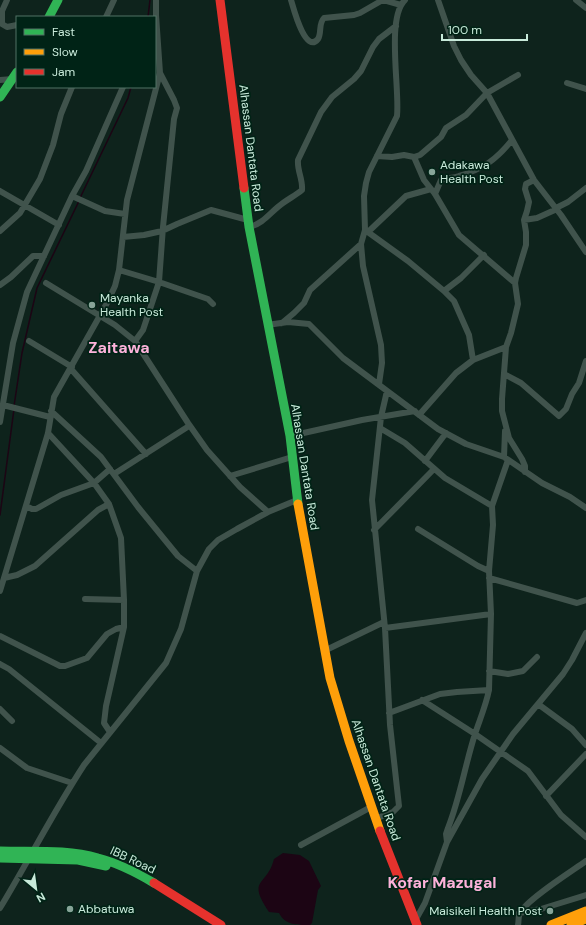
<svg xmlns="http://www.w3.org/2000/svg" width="586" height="925" font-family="'DM Sans',sans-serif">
<rect width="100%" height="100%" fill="#0e231c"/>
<path fill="#1c0514" d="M283 853 300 855 309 861 321 886 318 890 312 923 310 925C296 925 285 925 279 913L269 912C246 878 267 887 274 859Z"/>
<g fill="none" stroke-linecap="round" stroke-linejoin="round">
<path stroke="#1c0514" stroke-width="1.5" d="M148 17 150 0
M80 198 128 98 131 87
M14 406 22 353 37 288 79 201
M0 515 14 409"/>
<path stroke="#40534c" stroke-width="6" d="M7 0 2 11V24L7 27 17 25
M291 0C293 6 305 55 318 39 322 33 318 24 324 18L354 15 360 13 381 1H387L401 5
M438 0 454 46 461 60 471 75 487 93 534 180 561 215 586 252
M576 0 586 8
M106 17 114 0
M0 80 13 79
M567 83 586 89
M377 156 392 157 404 155 414 157 420 155 441 137 446 128 466 115 487 93 518 75
M414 157 424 180 435 194 459 235 515 283
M0 191 59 225
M435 194 441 180C447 178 453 178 459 176 483 169 496 160 512 140
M72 196 105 211 125 214
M556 208 568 202 586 188
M524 220 537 218 557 209
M249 227C265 223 270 212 283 203 290 198 296 195 302 190 303 179 297 171 298 160L321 112 332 97 354 79 361 71 373 47 379 39 396 26
M365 230 408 261 444 291 454 301 469 335 473 360
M0 231 20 213 40 179 53 145 61 114 72 87
M368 232 406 196 431 189
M123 237 144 235 162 231 177 224 211 210 248 220
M119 270 159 282 208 299 213 304
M46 283 115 325 135 341 188 423 207 450 240 487 268 512
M0 285 11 277 33 256H44
M444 291 461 278 484 255
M282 323 294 313 304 303 310 290 361 244
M267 325 288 322 309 324 343 358 438 429 466 444 504 457 542 483 570 497 586 508
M29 341 72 367
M135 341 143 330 159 282 163 227 174 119 177 108 174 100 160 73
M71 369 146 454
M504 374 521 383 559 416 566 409 572 394 579 383 586 361
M379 384 382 363 381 345 363 266 361 244 365 230 364 196 366 183 369 172 397 116C400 89 386 18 405 0
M3 405 50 417
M51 411 101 457 138 507 178 556 197 571
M419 415 456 373 473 360 506 347
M0 422 13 343 27 292 72 196 86 171 123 87
M380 428 405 443 445 478 492 506
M48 433 94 483 109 504 121 538 124 600V627L106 706 104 723 110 732
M290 436 362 420 415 411
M504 457 505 431
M425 461 446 433
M525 472V466L522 459 509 438 502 411V399L506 347 511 333 518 304 515 283 516 278 526 245V232L524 220 527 211 529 202 525 189 526 184 534 180
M114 474 189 426
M230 476 292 457
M26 506 32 509H36L61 495 94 483 110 469
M418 529 478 566 489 571
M374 530 434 469
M4 578 17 575 35 566 98 510 109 504
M489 578 577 603 586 600
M0 591 48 433 54 397 107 303 115 286 119 270 127 200 160 73 156 15V0
M85 599 124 600
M385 628 491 614
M0 636 60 666H65L87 658 107 634 116 629 124 627
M324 651 384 622
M0 664 9 669 101 743
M489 671 508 674 523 671 537 657
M422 700 475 734 528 771 561 815 586 837
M538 704 572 729 586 745
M0 709 12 721
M389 713 440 694 457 692 489 690
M0 748 27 768 72 783
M546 796 586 754
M375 819 393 812 399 806 390 725 385 628 372 500 381 417 387 391
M447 842 446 834 448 828C460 798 465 765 475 734 480 719 486 705 489 690L491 614 489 571 493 525 492 506 508 460
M301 845 371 807
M0 908C29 860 54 811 84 765L166 663 181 629 197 571 209 549 218 540 237 529 268 512 297 500
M519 913 541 909 586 895
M415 921 425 903 447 842 482 779 513 734 563 674 572 660 586 633
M518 925C519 921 518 916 520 913 526 900 572 871 586 861"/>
<path stroke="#30b455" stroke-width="9" d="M49 17 58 0
M0 97 17 72
M244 188 249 227 290 436 298 504
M0 851C32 852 67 849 98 858 118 863 137 873 154 883
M0 858 78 860 106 866"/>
<path stroke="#ff9f0a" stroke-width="9" d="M298 504 330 678 349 741 380 831
M551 925 586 911
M571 925 586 919"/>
<path stroke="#e5322d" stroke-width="9" d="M220 0 244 188
M380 831 417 925
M154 883 221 925"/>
</g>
<g fill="#87a498" stroke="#002316" stroke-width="1.5">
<circle cx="432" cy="172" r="4"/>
<circle cx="92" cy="305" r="4"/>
<circle cx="70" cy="909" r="4"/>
<circle cx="550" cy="911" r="4"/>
</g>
<g text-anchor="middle" stroke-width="3.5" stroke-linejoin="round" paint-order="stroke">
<g font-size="12" fill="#c8eada" stroke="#002316">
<text transform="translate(251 148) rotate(83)" y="4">Alhassan Dantata Road</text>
<text transform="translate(305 467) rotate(81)" y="4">Alhassan Dantata Road</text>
<text transform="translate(376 780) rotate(71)" y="4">Alhassan Dantata Road</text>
<text transform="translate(133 860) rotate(25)" y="4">IBB Road</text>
</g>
<g font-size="12" fill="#c8eada" stroke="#002316" text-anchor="start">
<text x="440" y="169">Adakawa<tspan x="440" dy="14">Health Post</tspan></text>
<text x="100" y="302">Mayanka<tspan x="100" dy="14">Health Post</tspan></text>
<text x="78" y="913">Abbatuwa</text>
<text x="542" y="915" text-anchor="end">Maisikeli Health Post</text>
</g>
<g font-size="16" font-weight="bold" fill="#fcb2da" stroke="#002316">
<text x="119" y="353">Zaitawa</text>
<text x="442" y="888">Kofar Mazugal</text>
</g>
</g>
<rect x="16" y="16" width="140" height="72" fill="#002316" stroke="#507364"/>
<rect x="24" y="29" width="20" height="6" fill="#30b455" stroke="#507364"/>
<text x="52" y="36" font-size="12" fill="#c8eada">Fast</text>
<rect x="24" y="49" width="20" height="6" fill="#ff9f0a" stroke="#507364"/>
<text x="52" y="56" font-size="12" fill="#c8eada">Slow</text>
<rect x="24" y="69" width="20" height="6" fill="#e5322d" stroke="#507364"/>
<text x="52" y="76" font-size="12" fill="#c8eada">Jam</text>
<g transform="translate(36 889) rotate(151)" stroke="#002316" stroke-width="3" paint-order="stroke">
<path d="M0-3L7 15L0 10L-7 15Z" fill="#c8eada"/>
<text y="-6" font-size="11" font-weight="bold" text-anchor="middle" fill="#c8eada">N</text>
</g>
<path d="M442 34v6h85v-6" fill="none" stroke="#c8eada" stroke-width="2"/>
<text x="448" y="34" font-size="12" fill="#c8eada" stroke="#002316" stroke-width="3" paint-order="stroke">100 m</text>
</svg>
